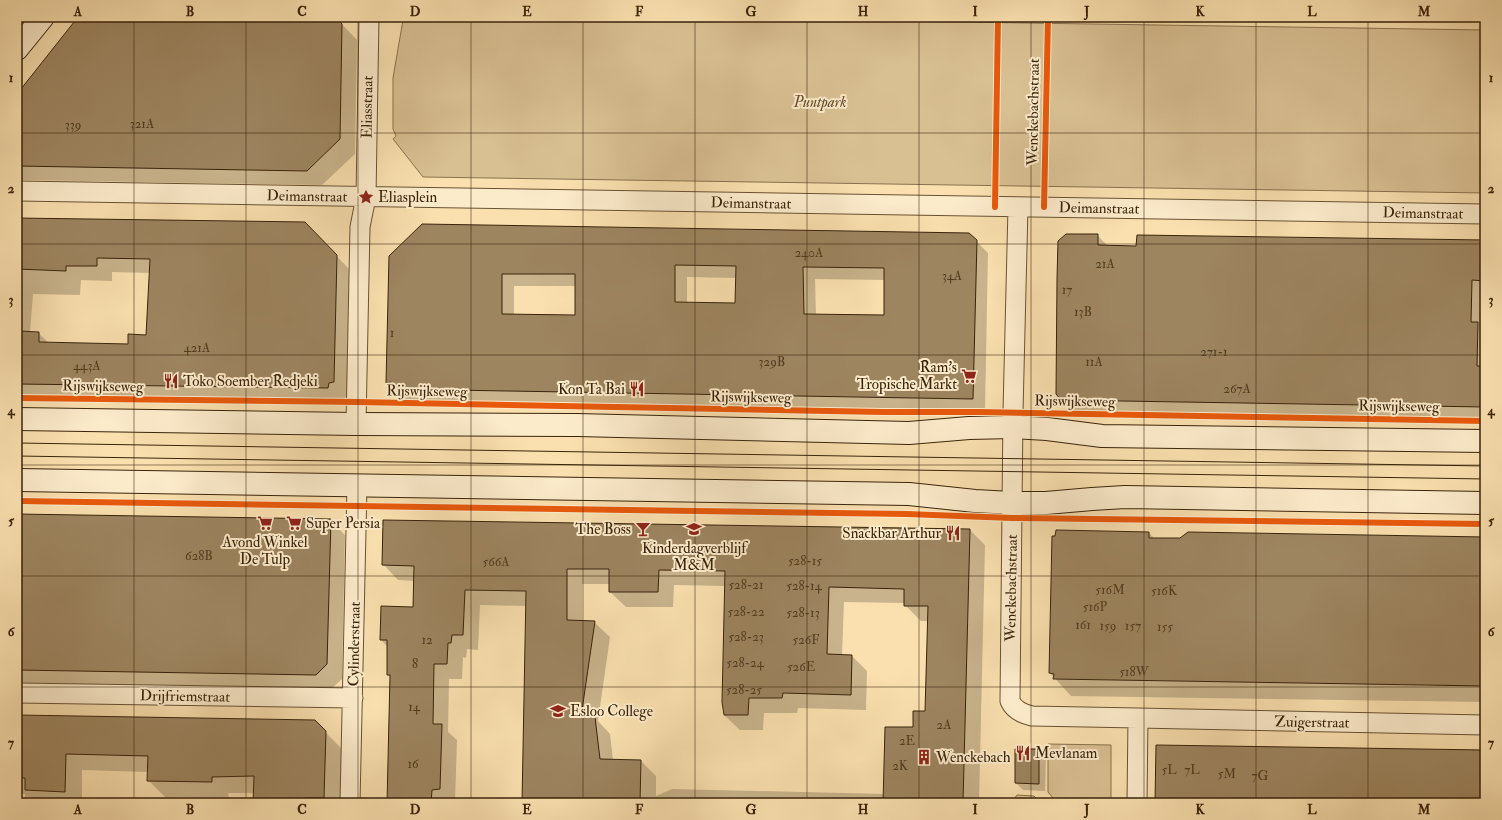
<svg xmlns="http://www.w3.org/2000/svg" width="1502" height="820" font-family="'IM FELL Double Pica',serif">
<rect width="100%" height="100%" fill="#fae0af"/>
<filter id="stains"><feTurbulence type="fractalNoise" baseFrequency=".005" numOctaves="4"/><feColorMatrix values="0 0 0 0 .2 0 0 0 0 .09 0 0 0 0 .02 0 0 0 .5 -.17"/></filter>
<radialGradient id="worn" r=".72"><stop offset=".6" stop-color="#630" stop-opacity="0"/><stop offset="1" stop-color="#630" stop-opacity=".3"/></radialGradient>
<path fill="#d9c093" stroke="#89724e" d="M405 17H632L1485 30V193L423 177 393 139 396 136 393 129V78L403 20Z
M1048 744 1111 745V803H1057L1048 792Z
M1017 795 1034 796 1041 803H1014V799Z"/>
<path fill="#0003" fill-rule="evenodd" d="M80 17H335L357 40 355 154 322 185 17 180V95Z
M17 219 320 239 351 271 349 397 344 398 342 403 17 399ZM112 272 151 273 147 336 129 345 49 343 38 333 30 332 33 294 80 295 81 280 112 281Z
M969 234 988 253 985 411 405 401 387 382 390 256ZM687 277 736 278 735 304H687ZM815 279 885 280V316L816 315ZM514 286H576V316H514Z
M1097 235 1108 246 1137 247 1485 241V422L1078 416 1057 394Z
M17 515 330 520 345 535 342 679 331 689 17 684Z
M970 530 985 545 979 803H523L527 606 480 605 478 650 467 649 466 658 463 657 462 679H449L448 732 457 740 455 803H388L391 678 388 674V647L381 640 414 608 415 581 398 580 383 564ZM582 584H610V592L626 607H673L674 585 725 586 724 715 740 730H763L764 713H797L798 708 866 710 867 671 852 656 842 655 844 602 905 603V605L921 621H928L926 712 914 728 884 794 672 789 656 796V776L641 761 613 760 610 734 598 721 610 637 594 622H582Z
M1149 533 1155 539 1485 538V702L1071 696 1050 673Z
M17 716 314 721 342 749 341 803H254V793H228L229 798 165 797 148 780V772L82 770V799L87 800 90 803H25V794H17Z
M1039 750 1046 757 1045 791 1023 790 1016 783Z"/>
<path fill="#9d8560" stroke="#39230a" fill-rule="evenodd" d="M78 17H336L342 24 340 139 307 171 17 166V94Z
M17 218 305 222 337 255 334 382 329 383 328 388 17 384V335L19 336V331L39 332V342L128 344V334L146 335 150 259 97 258V266H66V271L17 269Z
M422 224 969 233 977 240 973 399 392 389 391 382 386 383 389 256ZM675 265 736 266 735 303 675 302ZM803 267 884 268V315L804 314ZM502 274H575V315L502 314Z
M1066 234H1098V245L1136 246 1137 235 1485 240V281L1472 280 1471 322H1478L1477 366H1485V407L1061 400 1056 394 1057 278 1058 241Z
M17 514 331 519 327 664 316 675 17 670Z
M383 520 970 529 963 803H883L885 727H913V711H925L928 606H904V589L829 587 827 654 852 655 851 695 783 693 782 698H749L748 715H724L722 702 725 571 659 570 658 592H609V569H567V620L595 621 581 717H595L600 759 641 760 640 803H522L526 591 465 590 463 635H452L451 643H448L447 664H434L433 724H442L440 789 432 790 431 803H387L390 675H387V640H380L381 606 413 607 414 566 382 565Z
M1056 530 1149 532V538H1180L1188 532 1485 537V686L1053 679 1054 674 1049 673 1052 536H1055Z
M17 715 315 720 326 731 324 798H305V803H253L254 776 212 777V782L147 781 148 756 66 754 65 792 25 790V778H17Z
M1156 745 1485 750V803H1155Z
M1015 749H1039V784L1015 783Z"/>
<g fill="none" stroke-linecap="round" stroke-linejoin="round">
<g stroke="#695233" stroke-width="21">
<path id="street" d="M17 191 1485 214
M1018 207 1013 412 1010 701C1014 710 1023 714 1032 716L1138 718 1137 803
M356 424 360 227 366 197 369 17
M17 693 353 698
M1138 718 1485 725
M350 803 357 485"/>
</g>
<g stroke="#39230a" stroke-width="24">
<path id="secondary" d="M17 49 43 17
M17 419 356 424 577 425 909 433 969 428 1013 427 1047 429 1102 436 1485 441
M17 480 909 494 975 501 1012 503H1046L1092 499 1125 497 1485 503"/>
</g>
<use href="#street" stroke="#fcebcb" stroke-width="19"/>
<use href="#secondary" stroke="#fcebcb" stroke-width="22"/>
<path stroke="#39230a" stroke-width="1" d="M17 443 1485 466
M17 456 1485 479"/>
<g stroke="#fcebcb" stroke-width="8">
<path id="cycleway" d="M995 207 998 17
M1044 207 1048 17
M17 398 357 402 882 412H979L1485 421
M17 501 907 514 1012 518 1485 524"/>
</g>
<use href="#cycleway" stroke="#e8590c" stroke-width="6"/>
</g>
<path fill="none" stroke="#39230a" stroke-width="1" stroke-opacity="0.55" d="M134 17V803M246 17V803M358 17V803M471 17V803M583 17V803M695 17V803M807 17V803M919 17V803M1031 17V803M1144 17V803M1256 17V803M1368 17V803M17 133H1485M17 244H1485M17 355H1485M17 465H1485M17 576H1485M17 687H1485"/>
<defs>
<g id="sight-bare" transform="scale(1.2)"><path d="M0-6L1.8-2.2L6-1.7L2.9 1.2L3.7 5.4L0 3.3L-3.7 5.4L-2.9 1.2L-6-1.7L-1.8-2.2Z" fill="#8f2418" stroke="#fcebcb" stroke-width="2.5" paint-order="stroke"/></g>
<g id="supermarket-bare" transform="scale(1.2)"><path d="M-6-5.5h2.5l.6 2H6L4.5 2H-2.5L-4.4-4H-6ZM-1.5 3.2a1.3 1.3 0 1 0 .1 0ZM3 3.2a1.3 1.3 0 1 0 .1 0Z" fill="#8f2418" stroke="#fcebcb" stroke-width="2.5" paint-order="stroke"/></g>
<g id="restaurant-bare" transform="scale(1.2)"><path d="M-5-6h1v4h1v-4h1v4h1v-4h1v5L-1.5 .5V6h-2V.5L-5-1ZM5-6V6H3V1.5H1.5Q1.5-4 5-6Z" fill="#8f2418" stroke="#fcebcb" stroke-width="2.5" paint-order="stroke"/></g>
<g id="bar-bare" transform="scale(1.2)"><path d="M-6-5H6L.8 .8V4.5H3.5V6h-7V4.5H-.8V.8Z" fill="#8f2418" stroke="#fcebcb" stroke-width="2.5" paint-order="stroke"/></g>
<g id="school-bare" transform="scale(1.2)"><path d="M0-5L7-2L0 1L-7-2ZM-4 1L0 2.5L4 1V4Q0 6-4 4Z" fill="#8f2418" stroke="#fcebcb" stroke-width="2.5" paint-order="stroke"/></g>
<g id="building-bare" transform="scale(1.2)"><path d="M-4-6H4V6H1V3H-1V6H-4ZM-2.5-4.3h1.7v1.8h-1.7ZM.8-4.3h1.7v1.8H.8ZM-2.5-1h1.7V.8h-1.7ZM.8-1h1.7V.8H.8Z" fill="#8f2418" stroke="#fcebcb" stroke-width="2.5" paint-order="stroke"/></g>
</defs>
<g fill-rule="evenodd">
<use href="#sight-bare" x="366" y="197"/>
<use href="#supermarket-bare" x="969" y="376"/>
<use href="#restaurant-bare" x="171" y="381"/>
<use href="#restaurant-bare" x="637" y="389"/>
<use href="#supermarket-bare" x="265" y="523"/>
<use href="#supermarket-bare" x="294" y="523"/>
<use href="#bar-bare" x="643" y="529"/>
<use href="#school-bare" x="694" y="529"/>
<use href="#restaurant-bare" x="953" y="533"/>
<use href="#school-bare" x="558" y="711"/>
<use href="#restaurant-bare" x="1023" y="753"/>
<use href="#building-bare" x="924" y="757"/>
</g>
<g text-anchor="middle" stroke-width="4" stroke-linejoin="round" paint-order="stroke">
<g font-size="13" fill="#523c20">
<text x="142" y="128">321A</text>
<text x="73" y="129">339</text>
<text x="809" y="257">240A</text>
<text x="1105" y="268">21A</text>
<text x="952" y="280">34A</text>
<text x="1067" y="294">17</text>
<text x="1083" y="316">13B</text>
<text x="392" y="337">1</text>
<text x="197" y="352">421A</text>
<text x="1214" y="356">271-1</text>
<text x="772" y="366">329B</text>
<text x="1094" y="366">11A</text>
<text x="87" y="370">443A</text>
<text x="1237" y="393">267A</text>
<text x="199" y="560">628B</text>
<text x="805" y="565">528-15</text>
<text x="496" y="566">566A</text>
<text x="746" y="589">528-21</text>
<text x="804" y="590">528-14</text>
<text x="1110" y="594">516M</text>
<text x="1164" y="595">516K</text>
<text x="1095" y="611">516P</text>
<text x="746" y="616">528-22</text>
<text x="803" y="617">528-13</text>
<text x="1083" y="629">161</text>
<text x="1108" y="630">159</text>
<text x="1133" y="630">157</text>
<text x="1165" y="631">155</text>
<text x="746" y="641">528-23</text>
<text x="427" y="644">12</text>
<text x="806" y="644">526F</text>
<text x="745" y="667">528-24</text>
<text x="415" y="668">8</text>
<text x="801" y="671">526E</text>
<text x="1134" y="676">518W</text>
<text x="744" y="694">528-25</text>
<text x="414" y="711">14</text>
<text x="944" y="729">2A</text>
<text x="907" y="745">2E</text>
<text x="413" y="768">16</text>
<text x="900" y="770">2K</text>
<text x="1169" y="774">5L</text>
<text x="1192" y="774">7L</text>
<text x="1227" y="778">5M</text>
<text x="1260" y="780">7G</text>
</g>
<g font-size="15" font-style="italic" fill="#614a2c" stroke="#fcebcb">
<text x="820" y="107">Puntpark</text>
</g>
<g font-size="15" fill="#39230a" stroke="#fcebcb">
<text transform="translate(367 107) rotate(-89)" y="5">Eliasstraat</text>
<text transform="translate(1033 112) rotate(-89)" y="5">Wenckebachstraat</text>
<text transform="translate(307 196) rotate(1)" y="5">Deimanstraat</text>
<text transform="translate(751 203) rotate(1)" y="5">Deimanstraat</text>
<text transform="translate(1099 208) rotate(1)" y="5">Deimanstraat</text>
<text transform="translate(1423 213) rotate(1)" y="5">Deimanstraat</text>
<text transform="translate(103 386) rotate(1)" y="5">Rijswijkseweg</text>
<text transform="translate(427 391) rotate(1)" y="5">Rijswijkseweg</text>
<text transform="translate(751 397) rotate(1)" y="5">Rijswijkseweg</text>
<text transform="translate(1075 401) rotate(1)" y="5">Rijswijkseweg</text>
<text transform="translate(1399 406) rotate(1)" y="5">Rijswijkseweg</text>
<text transform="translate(1011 588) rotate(-89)" y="5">Wenckebachstraat</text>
<text transform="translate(354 644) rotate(-89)" y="5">Cylinderstraat</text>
<text transform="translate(185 696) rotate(1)" y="5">Drijfriemstraat</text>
<text transform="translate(1312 722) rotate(1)" y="5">Zuigerstraat</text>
</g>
<g font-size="15" fill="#39230a" stroke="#fcebcb" text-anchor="start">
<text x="378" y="202">Eliasplein</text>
<text x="957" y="372" text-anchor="end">Ram's<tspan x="957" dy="17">Tropische Markt</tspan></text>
<text x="183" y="386">Toko Soember Redjeki</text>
<text x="625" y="394" text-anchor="end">Kon Ta Bai</text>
<text x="306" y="528">Super Persia</text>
<text x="631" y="534" text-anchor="end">The Boss</text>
<text x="941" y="538" text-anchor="end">Snackbar Arthur</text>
<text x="265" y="547" text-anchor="middle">Avond Winkel<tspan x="265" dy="17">De Tulp</tspan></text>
<text x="694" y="553" text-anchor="middle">Kinderdagverblijf<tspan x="694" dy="17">M&amp;M</tspan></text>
<text x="570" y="716">Esloo College</text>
<text x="1035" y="758">Mevlanam</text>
<text x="936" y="762">Wenckebach</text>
</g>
</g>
<rect width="1502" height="820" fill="none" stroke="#fae0af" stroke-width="44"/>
<rect x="22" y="22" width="1458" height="776" fill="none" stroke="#39230a" stroke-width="1.5"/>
<g font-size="13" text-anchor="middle" font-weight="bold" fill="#39230a">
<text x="78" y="16">A</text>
<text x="190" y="16">B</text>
<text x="302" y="16">C</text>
<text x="415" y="16">D</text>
<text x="527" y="16">E</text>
<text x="639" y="16">F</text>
<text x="751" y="16">G</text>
<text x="863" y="16">H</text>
<text x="975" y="16">I</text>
<text x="1087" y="16">J</text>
<text x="1200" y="16">K</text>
<text x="1312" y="16">L</text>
<text x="1424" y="16">M</text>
<text x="11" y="82">1</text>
<text x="1491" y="82">1</text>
<text x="11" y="193">2</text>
<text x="1491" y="193">2</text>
<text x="11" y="304">3</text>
<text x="1491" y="304">3</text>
<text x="11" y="415">4</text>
<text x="1491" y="415">4</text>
<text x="11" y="525">5</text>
<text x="1491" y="525">5</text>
<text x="11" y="636">6</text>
<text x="1491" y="636">6</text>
<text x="11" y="747">7</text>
<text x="1491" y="747">7</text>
<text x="78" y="814">A</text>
<text x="190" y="814">B</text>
<text x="302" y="814">C</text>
<text x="415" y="814">D</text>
<text x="527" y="814">E</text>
<text x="639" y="814">F</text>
<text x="751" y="814">G</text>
<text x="863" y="814">H</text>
<text x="975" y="814">I</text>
<text x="1087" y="814">J</text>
<text x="1200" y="814">K</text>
<text x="1312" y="814">L</text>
<text x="1424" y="814">M</text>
</g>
<rect width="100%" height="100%" filter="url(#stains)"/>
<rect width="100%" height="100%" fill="url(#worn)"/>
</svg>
